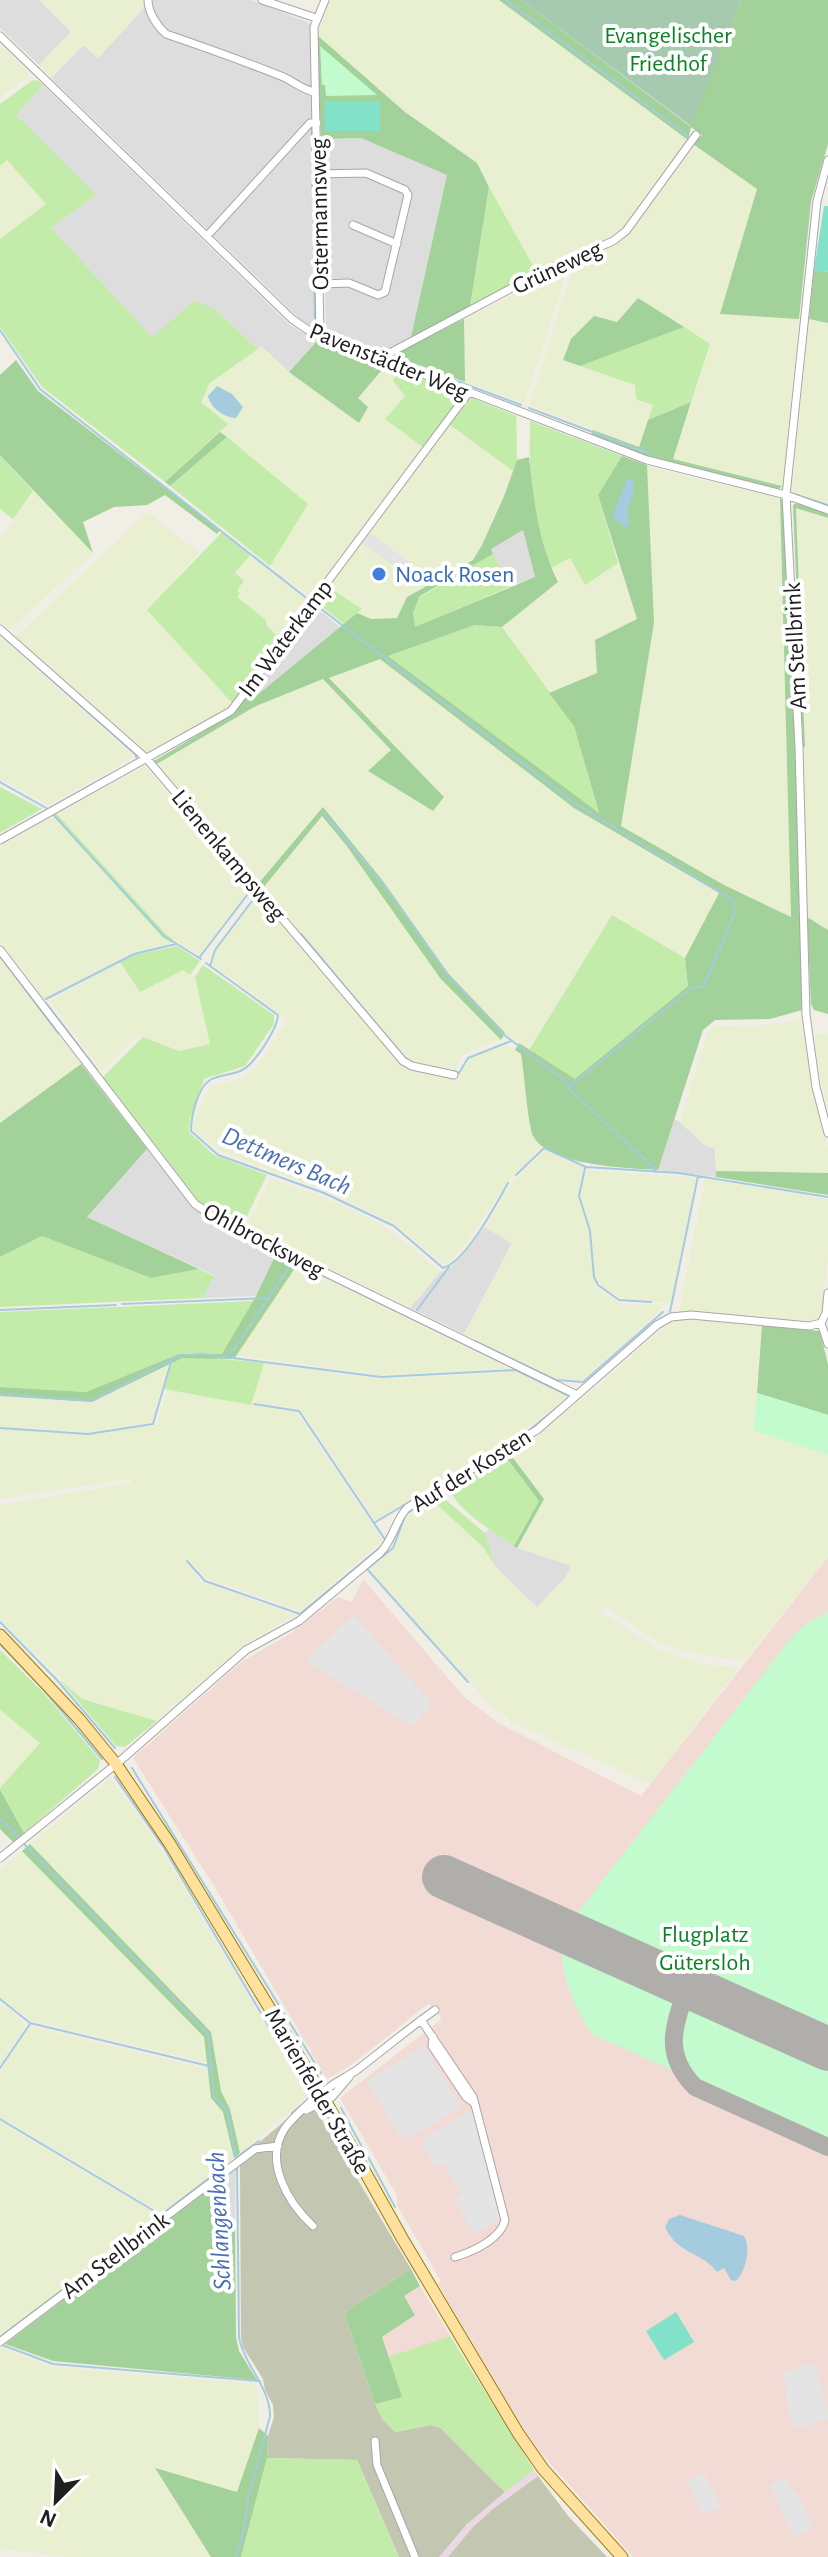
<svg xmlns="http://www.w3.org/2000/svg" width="828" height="2557" font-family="'Alegreya Sans',sans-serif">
<rect width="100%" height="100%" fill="#f1eee6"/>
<path fill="#dedddd" d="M0 0H39L71 32 39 65 0 28Z
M151 0H251L310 23 317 328 303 322 51 78 84 44 98 58Z
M43 85 289 324 301 332 319 339 289 372 262 347 258 349 215 309 152 338 51 228 96 195 16 115Z
M361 138 447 175 411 337 381 353 326 331 321 139Z
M523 530 535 577 511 586 490 549Z
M313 605 340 627 255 698 249 690Z
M674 1119 680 1122 703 1144 715 1149 716 1177 658 1170Z
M147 1149 193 1207 212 1220 276 1254 256 1296 203 1298 214 1275 87 1217Z
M485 1227 512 1243 464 1334 410 1308 440 1272 450 1268 465 1253Z
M489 1529 517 1548 572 1565 564 1579 537 1608 495 1566 485 1533Z
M236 2168 235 2226 220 2227 215 2185Z"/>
<path fill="#f2dad5" d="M828 1557V2557H633L541 2453 521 2425 438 2284 441 2281 397 2205V2195L340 2098 442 2019 429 2003 354 2063 327 2079 216 1889 133 1758 241 1662 290 1634 338 1597 352 1602 363 1579 464 1697 498 1723 641 1796Z
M420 2286 450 2336 388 2357 382 2337 415 2315 403 2295Z"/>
<path fill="#ead8e4" d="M534 2470 538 2476 493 2509 472 2528 448 2557H439L467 2524 488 2504Z"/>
<path fill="#c3c6b1" d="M310 2100 411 2269 344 2313 375 2404 383 2419 395 2432 431 2425 441 2428 505 2492 467 2524 439 2557H399L357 2460 267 2458 268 2436 274 2417 273 2405 265 2390 263 2379 243 2347 241 2337 240 2165 256 2152V2145Z
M538 2476 569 2517 607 2557H448L472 2528 493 2509Z"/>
<path fill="#e9f0d1" d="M39 0H146L145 7 98 58 83 45 51 78 39 65 71 32Z
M330 0H499L688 140 623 229 611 238 536 271 497 204 477 163 405 112 317 35Z
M0 44 29 71 27 77 0 98Z
M696 146 758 189 720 314 799 319 782 486 673 459 710 344 617 322 564 360 635 385 653 405 639 447 529 405 576 261 628 233Z
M7 160 47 204 0 239V166Z
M568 268 524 403 465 382 464 319Z
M809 319 828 323V504L792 492Z
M261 346 289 372 357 399 387 364 399 369 393 381 405 395 424 448 312 598 270 566 307 504 220 432 228 424 201 402 210 383Z
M472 397 517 415V460L482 545 473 559 407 597 397 618 371 619 357 613 362 609 327 586 466 401Z
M647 465 668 472 780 498 791 917 724 885 621 826 654 623Z
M33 491 93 553 10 630 0 621V538Z
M796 507 828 518V930L807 917 803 746 805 747Z
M148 512 199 553 178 575 179 578 147 610 233 704 146 754 15 637Z
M250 555 309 602 281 640 267 626 266 620 237 597 235 574Z
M570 558 585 585 618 563 637 619 597 673 549 693 502 627 558 583 551 568Z
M0 636 134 757 49 805 0 779Z
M380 659 574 808 719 894 685 958 612 916 529 1049 505 1033 448 973 383 881 323 808 258 884 155 765 256 706 323 679 391 751 369 772 433 811 444 797 329 678Z
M145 766 251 889 199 955 166 934 57 814Z
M53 816 162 937 171 943 132 953 44 999 0 942V846Z
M322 816 346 845 440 978 501 1040 466 1053 459 1060 456 1070 414 1062 406 1057 263 888Z
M255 900 262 902 401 1064 411 1070 458 1080 464 1064 469 1059 505 1044 521 1054 533 1135 543 1146 508 1181 463 1248 448 1263 444 1265 395 1224 379 1216 326 1191 220 1151 193 1130 194 1120 210 1087 243 1078 256 1068 288 1020 212 964 216 950Z
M0 956 81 1064 0 1123Z
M120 962 140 992 183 970 195 977 211 1044 179 1051 143 1037 140 1033 102 1071 50 1001Z
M801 1020 812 1088 828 1149V1173L716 1171 715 1149 703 1144 680 1122 708 1032 717 1026 769 1025Z
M828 1033V1110L818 1062 815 1034Z
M545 1150 583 1168 578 1196 589 1232 595 1286 617 1302 626 1305 665 1304 647 1324 582 1380 557 1379 464 1334 512 1244 485 1227 512 1183Z
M587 1170 697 1178 671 1303 627 1301 606 1291 599 1284 595 1276 591 1231 580 1196Z
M271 1178 323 1197 375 1221 391 1231 440 1272 410 1308 246 1228Z
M705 1179 828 1199V1254L822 1312 817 1319 812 1321 679 1312Z
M297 1265 511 1369 381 1375 235 1355Z
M691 1319 762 1326 753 1430 828 1455V1557L745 1660 706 1656 661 1644 606 1607 601 1612 658 1650 703 1664 739 1668 650 1784 512 1722 491 1705 369 1569 393 1549 407 1516 432 1500 484 1548 495 1566 537 1607 564 1579 572 1566 517 1548 544 1499 510 1454 533 1440 596 1387 598 1389 603 1384 602 1382 661 1329 674 1321Z
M264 1363 381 1379 517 1372 567 1397 512 1440 375 1521 300 1409 252 1402Z
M169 1364 152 1422 89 1432 0 1427V1396L92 1402Z
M167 1390 295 1411 383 1540 300 1611 207 1578 186 1558 185 1562 201 1582 296 1615 246 1643 157 1721 81 1699 0 1619V1505L131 1483 132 1478 0 1499V1429L88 1435 157 1425Z
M0 1710 40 1743 1 1788H0Z
M111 1778 161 1849 308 2095 240 2153 230 2109 221 2091 211 2032 30 1844Z
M22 1851 204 2037 208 2063 31 2021 0 1997V1870Z
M0 2003 27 2024 0 2065Z
M30 2026 208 2069 211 2098 223 2112 234 2158 162 2213 0 2117V2071Z
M0 2122 159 2215 0 2336Z
M3 2348 52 2367 249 2383 257 2388 259 2428 237 2493 155 2469 211 2557H70L0 2549V2350Z"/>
<path fill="#c3ecab" d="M33 80 39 81 43 85 16 115 96 195 51 228 152 337 194 301 215 309 258 349 210 383 201 402 228 424 165 482 42 387 0 327V239L46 204 7 160 0 166V104Z
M489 187 536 271 470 306Z
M684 327 710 344 691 402 648 420 653 405 636 399 635 385 580 366Z
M399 369 462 395 424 448 385 419 405 396 393 381Z
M472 398 516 416 517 460 513 471 449 424 466 402Z
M530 421 622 456 598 495 618 563 585 585 570 558 551 568C529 525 529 469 530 421Z
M227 437 308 504 270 566 170 486Z
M0 455 33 491 13 519 0 509Z
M222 532 250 555 235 573 244 581 237 590 240 593 237 597 266 620 267 626 281 640 233 704 147 610Z
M493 554 511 586 414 628 413 613 420 597Z
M327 586 362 609 344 624 316 602Z
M475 625 502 627 574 725 599 814 388 656Z
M0 787 42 809 0 833Z
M57 814 166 934 173 939 171 943 162 937 53 816Z
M612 915 685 958 688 986 575 1080 529 1050Z
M177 946 200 961 190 975 183 970 140 992 120 962 134 955Z
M203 965 274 1015V1024L245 1066 204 1079 190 1119 189 1132 214 1155 267 1175 242 1226 215 1213 198 1201 102 1078 143 1037 179 1051 210 1044 195 977Z
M42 1236 151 1278 199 1269 214 1276 203 1298 0 1307V1257Z
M253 1301 223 1354H179L86 1392 0 1387V1312Z
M202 1357 264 1363 251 1405 164 1389 172 1362 182 1358Z
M506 1457 539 1501 514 1546C495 1533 458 1511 449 1489Z
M440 1495 485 1533 495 1566 484 1548 432 1500Z
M0 1650 42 1691 100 1760 98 1769 24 1833 0 1788 40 1743 0 1710Z
M59 1679 82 1699 157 1721 125 1747 116 1746Z
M450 2336 534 2470 505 2492 441 2428 431 2425 395 2432 382 2419 375 2404 401 2397 388 2357Z
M267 2458 357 2460 399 2557H241Z"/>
<path fill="#a3d19a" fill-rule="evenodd" d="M499 0H521L690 126 741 0H828V144L811 202 799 319 720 314 757 189 693 144 702 135 691 127 688 140Z
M317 35 405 112 477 163 489 187 470 306 411 337 447 175 361 138 321 139Z
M814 270 828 272V323L809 319Z
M638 298 684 327 580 366 563 360 571 339 594 316 617 322Z
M464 319 465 382 392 355Z
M319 339 387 364 358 398 368 407 359 423 289 372Z
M16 360 38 391 220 530 217 534 165 495 147 505 114 507 83 522 93 553 0 455V375Z
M691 402 673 459 782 486 778 490 648 457 591 435 593 430 639 447 648 420Z
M220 432 227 437 170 486 165 482Z
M622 456 647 465 654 623 621 826 724 885 791 917 780 498 784 500 796 746 802 1010 770 1019 715 1020 703 1030 658 1170C628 1168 549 1166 533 1136 528 1126 524 1070 521 1054L515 1050 519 1043 575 1079 688 986 685 958 719 893 574 808 380 659 329 678 444 797 433 811 368 771 391 750 323 679 256 706 155 765 154 761 233 714 249 690 255 697 357 613 371 619 397 618 407 597 473 560 482 545 504 496 517 460 529 457C534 502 538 542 558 582L502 627 475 625 388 656 599 813 574 726 549 693 597 673 595 640 637 619 598 495ZM523 530 535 577 415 627 413 613 420 596 493 554 491 549Z
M797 503 828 513V518L796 508 805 748 803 746 793 505Z
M323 807 383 881 448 973 505 1033 501 1040 440 978 346 845 322 816 263 888 258 884Z
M807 917 828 930V1014L814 1010 811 1004Z
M81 1064 147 1149 87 1217 199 1269 151 1278 42 1236 0 1257V1123Z
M716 1171 828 1173V1195L716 1177Z
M276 1254 297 1265 234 1359 182 1358 92 1402 0 1396V1387L86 1392 179 1354H222L256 1296Z
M762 1326 820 1331 828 1365V1415L757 1393Z
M510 1454 544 1499 517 1548 514 1546 539 1501 506 1457Z
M0 1789 24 1833 13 1842 0 1829Z
M30 1844 211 2032 221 2091 230 2109 240 2153 234 2158 223 2112 211 2098 204 2037 22 1851Z
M214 2185 220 2227 235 2226 236 2337 239 2351 257 2380 53 2361 5 2344Z
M411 2269 420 2286 404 2296 415 2315 382 2337 402 2397 375 2404 344 2313Z
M259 2428 268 2436 267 2458 241 2557H211L155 2468 237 2492Z"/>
<path fill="#a6cab0" d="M521 0H741L691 126Z"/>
<path fill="#c3fbce" d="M320 46 377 95 326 96 325 85H322Z
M757 1393 828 1415V1455L753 1430Z
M828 1612V2140L594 2035C579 2022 558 1967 562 1947 565 1934 572 1923 578 1912L791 1638 805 1624Z"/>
<path fill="#82e1c9" d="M325 101H380V131H325Z
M824 206H828V272L814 270Z
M676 2312 694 2342 664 2360 646 2331Z"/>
<path fill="#e4e4e4" d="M370 533 411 563 404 574 362 543Z
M354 1615 433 1705 412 1726 312 1665 306 1658Z
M424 2046 461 2107 408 2139 405 2135 401 2138 366 2081Z
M473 2110 501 2218 474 2234 454 2199 461 2194 443 2163 436 2167 423 2146 426 2136Z
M814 2363 828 2410V2419L795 2429 788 2408 783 2373Z
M705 2473 721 2507 703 2515 687 2481Z
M787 2478 792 2491 796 2490 813 2528 793 2537 770 2485Z"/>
<path fill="#a5cbdf" d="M217 386 232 394 243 407 236 418C224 418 210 407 208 396Z
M628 477 634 482 633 496 628 506 629 523 626 528 612 517Z
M680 2215 744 2236C751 2248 746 2271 736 2281L731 2280 724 2268 717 2272C701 2251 678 2255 665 2227L669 2219Z"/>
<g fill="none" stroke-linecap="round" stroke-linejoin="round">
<path stroke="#a5cbdf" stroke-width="2" d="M506 0 688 136
M312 130V175
M312 185 313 194
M313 204 314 233
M313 243 314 256
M314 273 315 324
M0 330 40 389 309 600
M393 357 521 405
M529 408 651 454
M794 494 828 505
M316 605 576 804 733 900 735 912 704 986 690 989 568 1088 654 1168 655 1172
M0 634 135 754 137 759
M0 782 48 809
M323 812 381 882 447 974 503 1034 570 1085
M52 813 164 936 201 959
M11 830 107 776
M301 934 405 1058 412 1062
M0 956 58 1033
M199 958 251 890
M206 963 278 1015C277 1029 254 1066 240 1071 231 1075 219 1075 210 1080 197 1088 191 1118 191 1131L218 1155 324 1193 394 1226 443 1268C466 1262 496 1204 508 1183
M210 966 215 950 255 897
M46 999 134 954 176 944
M46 1003 98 1071
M454 1071 459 1073 468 1058 511 1041
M585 1168 579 1196 590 1231 594 1277 598 1285 619 1300 651 1302
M516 1175 544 1148 586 1167 679 1173 828 1197
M122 1304 268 1298
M0 1310 116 1305
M417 1310 449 1267
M670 1312 698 1176
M475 1341 556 1380 583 1382 663 1312
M228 1354 234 1349 293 1261 499 1361
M0 1394 91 1401 179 1356 202 1354 381 1377 516 1370 569 1396 567 1399
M254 1404 299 1411 386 1541
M0 1428 88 1434 153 1424 171 1362
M527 1432 559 1406
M449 1487 504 1455
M406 1514 439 1493
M404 1519 393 1548 367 1569 468 1682
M374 1523 463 1470
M187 1561 205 1581 300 1614 382 1546
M0 1622 57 1680 115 1748
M0 1644 43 1689 102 1759
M132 1768 321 2073
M115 1777 164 1848 309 2095 308 2100 292 2113
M0 1819 19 1838
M23 1843 208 2034 214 2097 227 2110 236 2159
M0 1999 30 2023 213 2067
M0 2068 30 2024
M341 2108 363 2149
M0 2119 161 2215 225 2166
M367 2155 395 2207
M237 2157 259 2141
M0 2337 156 2219
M2 2345 53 2364 260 2381
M236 2557 244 2528 248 2499 270 2416C270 2387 244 2365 239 2337L237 2166"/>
<path stroke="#b0aeaa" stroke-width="18" d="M688 1986C674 2026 662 2053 695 2087L828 2147"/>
<path stroke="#b0aeaa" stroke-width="44" d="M444 1877 828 2049"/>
<g stroke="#a7a7a7" stroke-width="9">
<path id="street" d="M148 0C148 12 157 26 166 34 204 47 243 61 281 76 292 80 304 91 315 92
M262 0 316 18
M0 36 292 319 308 330 647 460 786 495 828 510
M828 160 817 201 786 495 799 747 806 1015 816 1087 828 1133
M318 174 366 173 405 190 408 195 385 292 378 295 349 283 321 284
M353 225 397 244
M207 236 310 123H317
M320 335 314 27 325 0
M386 359 388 354 538 274 613 241 626 231 696 135
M0 629 147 759 403 1061 412 1066 454 1075
M0 840 231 711 469 392
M0 950 195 1204 214 1217 242 1232 577 1395
M821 1323 826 1313 828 1293
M821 1323 828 1344
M0 1858 120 1761 246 1650 299 1621 380 1553C393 1540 395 1521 407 1508L537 1430 657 1325 671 1317 691 1315 809 1326 821 1323
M421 2020 473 2097 505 2220C501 2239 472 2252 455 2257
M433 2037 432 2046 466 2097 474 2103
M306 2110 332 2097 349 2077
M313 2226C288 2203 263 2161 285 2128 293 2117 306 2106 316 2097 328 2086 343 2079 357 2070 383 2050 408 2029 435 2010
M0 2342 255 2149 278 2146
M375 2441 377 2465 415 2557"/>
</g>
<g stroke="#9c7c00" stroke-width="13">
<path id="primary" d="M0 1635 80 1720 116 1764 170 1844 321 2093 402 2238 518 2433 543 2469 622 2557"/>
</g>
<use href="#street" stroke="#fff" stroke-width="7"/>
<use href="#primary" stroke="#fee19e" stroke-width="11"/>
</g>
<circle fill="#3f7fe0" stroke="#fff" stroke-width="3" cx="379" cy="574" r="8"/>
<g text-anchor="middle" stroke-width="8" stroke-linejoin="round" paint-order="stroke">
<g font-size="24" fill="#098323" stroke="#fff">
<text x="668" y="43">Evangelischer<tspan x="668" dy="28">Friedhof</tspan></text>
<text x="705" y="1942">Flugplatz<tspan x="705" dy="28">Gütersloh</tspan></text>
</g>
<g font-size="24" fill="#202020" stroke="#fff">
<text transform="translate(319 214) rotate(-91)" y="8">Ostermannsweg</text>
<text transform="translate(557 267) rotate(-25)" y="8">Grüneweg</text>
<text transform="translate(389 361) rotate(22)" y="8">Pavenstädter Weg</text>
<text transform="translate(285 638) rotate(-53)" y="8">Im Waterkamp</text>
<text transform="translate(795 646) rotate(-93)" y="8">Am Stellbrink</text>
<text transform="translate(229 855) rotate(50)" y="8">Lienenkampsweg</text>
<text transform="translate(264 1240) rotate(28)" y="8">Ohlbrocksweg</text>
<text transform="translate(471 1470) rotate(-32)" y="8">Auf der Kosten</text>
<text transform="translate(318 2091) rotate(60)" y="8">Marienfelder Straße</text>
<text transform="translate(115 2255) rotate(-37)" y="8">Am Stellbrink</text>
</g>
<g font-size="24" fill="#366cbe" stroke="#fff" text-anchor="start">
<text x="395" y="582">Noack Rosen</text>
</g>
<g font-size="26" font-style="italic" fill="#4970b3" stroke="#fff">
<text transform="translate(287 1160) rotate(23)" y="9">Dettmers Bach</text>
<text transform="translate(218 2221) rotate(-93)" y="9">Schlangenbach</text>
</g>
</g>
<g transform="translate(56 2501) rotate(204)" stroke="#ffffff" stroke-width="6" paint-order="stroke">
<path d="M0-6L14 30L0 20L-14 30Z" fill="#202020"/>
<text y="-12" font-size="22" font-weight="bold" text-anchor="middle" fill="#202020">N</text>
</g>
</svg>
